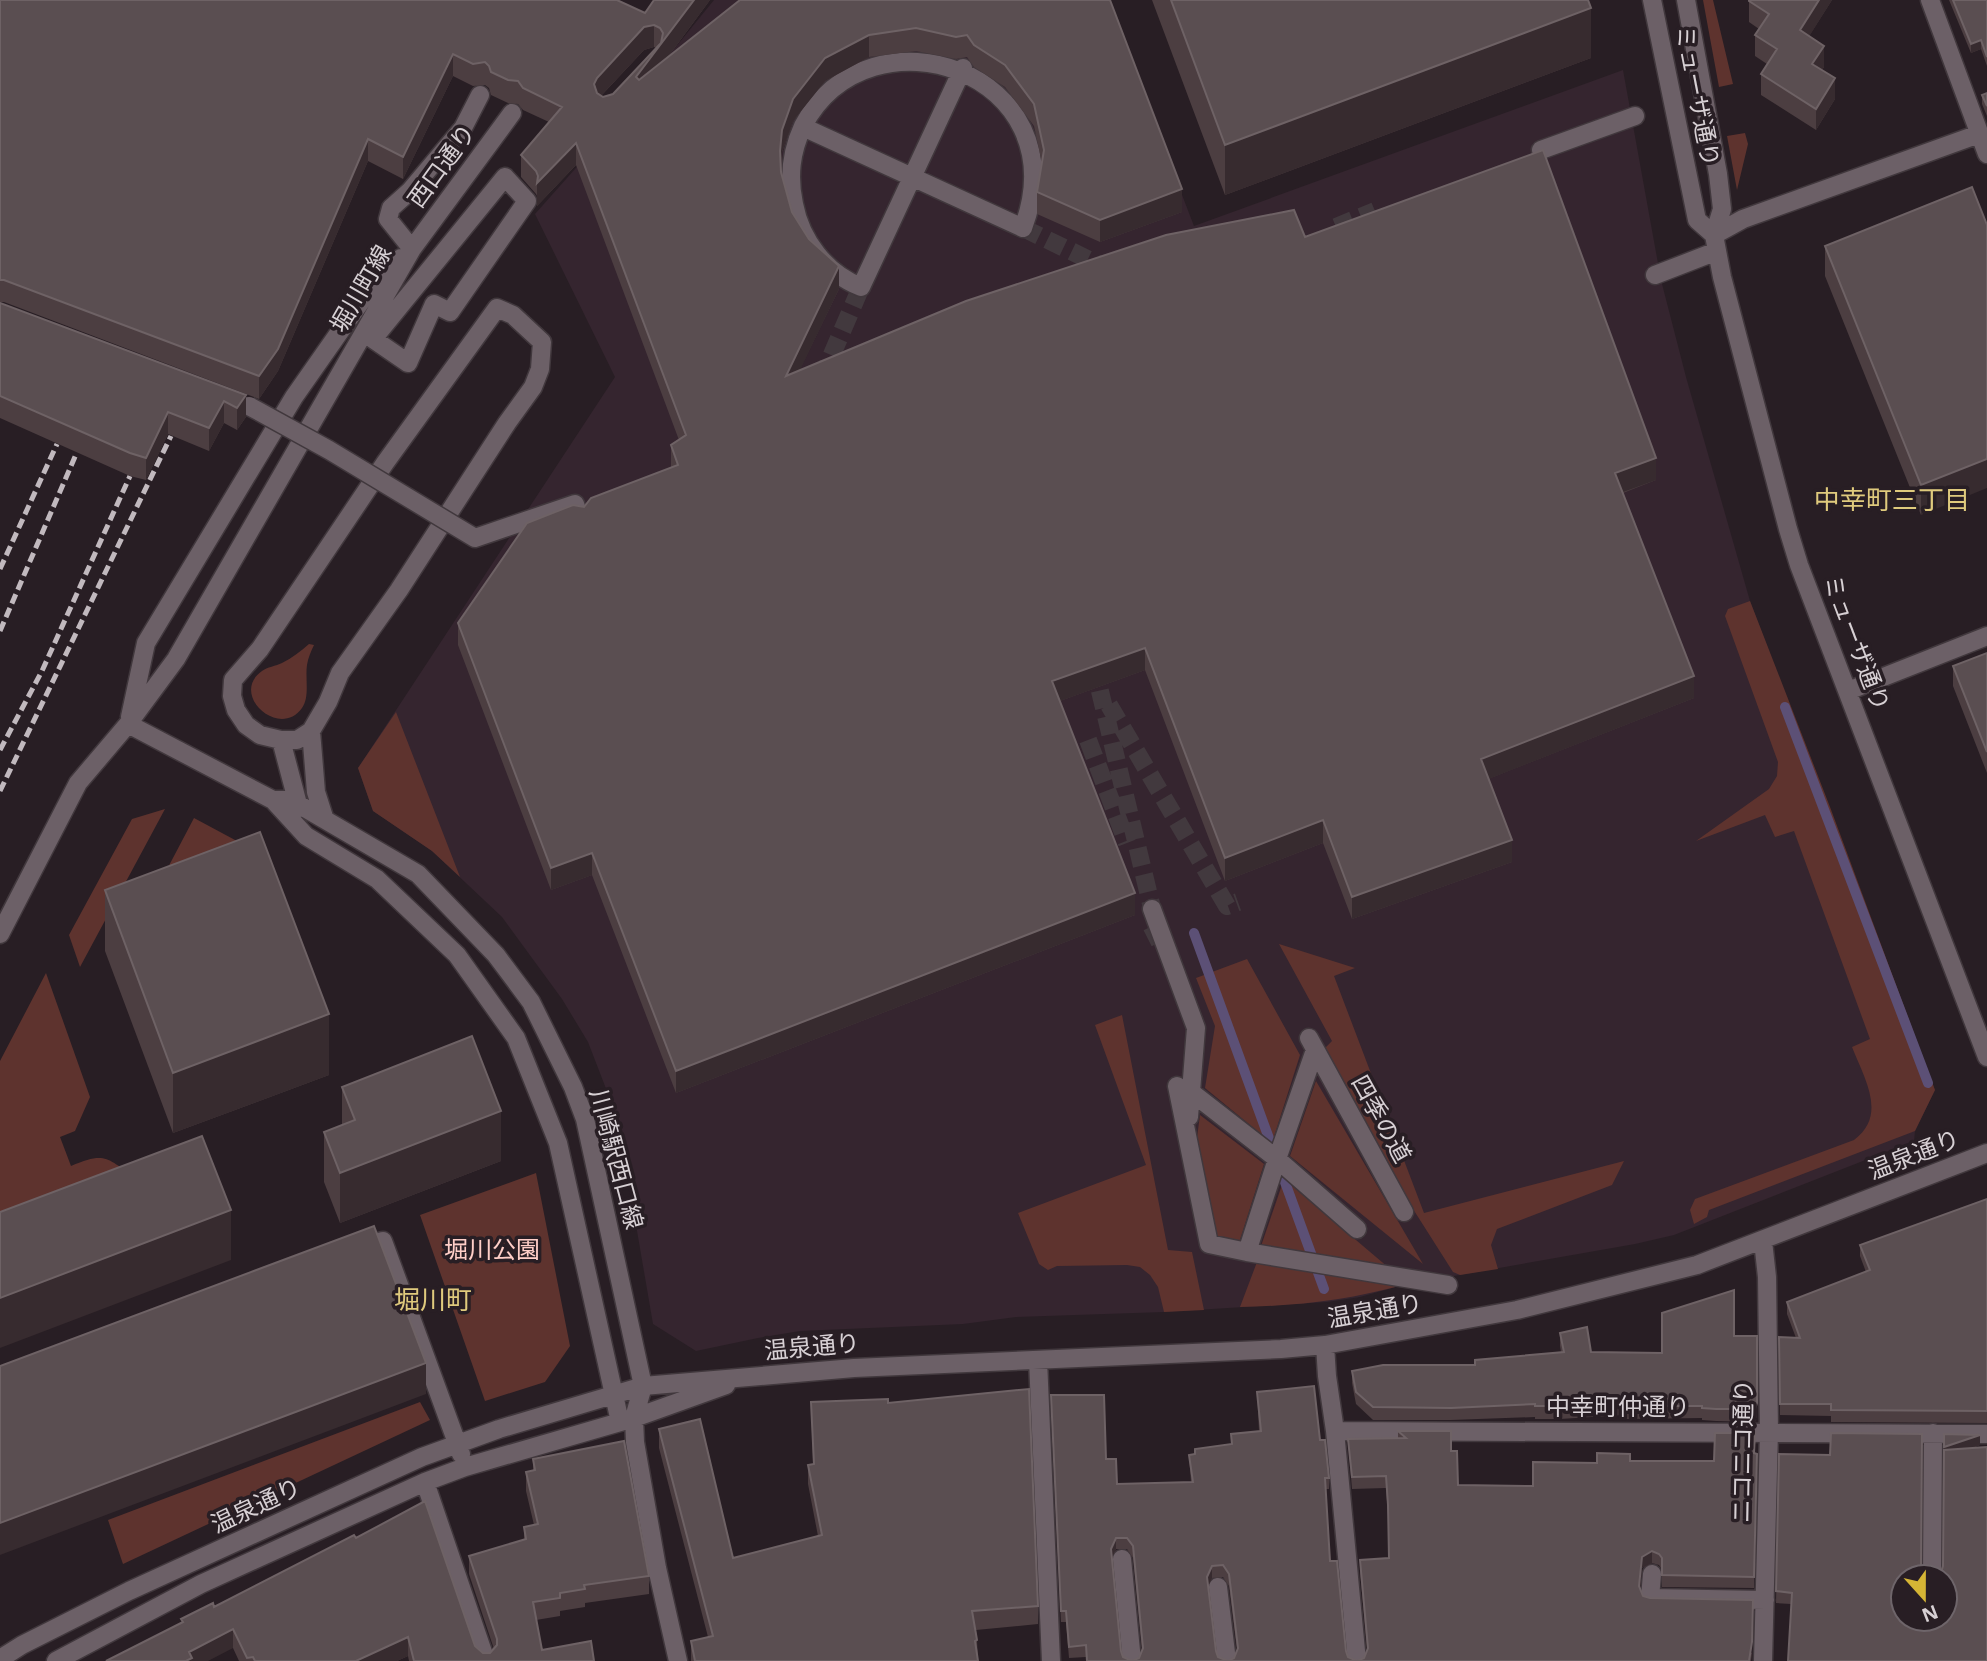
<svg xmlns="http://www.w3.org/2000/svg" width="1987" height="1661" font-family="'Open Sans','Noto Sans JP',sans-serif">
<rect width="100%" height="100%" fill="#281e24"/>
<path fill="#35252f" d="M714 0H1107L1194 226 1623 70 1661 280 1686 377 1750 601 1935 1090 1915 1131 1914 1141 1674 1235 1635 1244 1403 1285 1360 1297 1327 1302 1164 1312 1016 1317 963 1324 800 1331 758 1338 696 1351 653 1324 630 1190 610 1099 588 1042 562 999 502 917 432 851 373 811 358 768 615 377 535 214 591 151Z"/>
<path fill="#5e332e" d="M1703 0H1713L1733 84 1719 87Z
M1745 133 1748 144 1737 190 1727 136Z
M1750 601 1830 807 1935 1090 1915 1131 1709 1210 1707 1217 1694 1224 1690 1210 1695 1199 1854 1140C1888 1115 1864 1078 1852 1047L1870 1039 1794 831 1775 837 1765 815 1696 841 1769 789 1777 776 1778 762 1725 616 1728 609Z
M309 644 314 645C311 651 308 658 307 665 305 678 310 697 302 708 279 740 229 694 262 671 267 667 276 666 282 663 292 658 301 651 309 644Z
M396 712 460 877 432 851 373 811 358 768Z
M165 809 80 967 69 935 132 819Z
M194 818 265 856 143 915Z
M1279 944 1355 968 1334 976 1424 1213 1624 1161 1612 1185 1497 1229 1491 1245 1498 1269 1460 1275 1453 1272 1413 1209 1325 1048 1332 1041Z
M1247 959 1300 1055 1272 1143 1205 1088 1215 1026 1196 978Z
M46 973 90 1097 75 1131 60 1137 71 1166C105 1152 106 1157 135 1178L0 1244V1061Z
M1122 1015 1168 1250 1192 1252 1204 1310 1164 1312 1158 1287 1150 1275 1140 1267 1127 1265 1057 1266 1048 1270 1039 1264 1018 1213 1146 1165 1095 1025Z
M1316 1081 1423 1264 1290 1156Z
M1200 1115 1264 1164 1239 1243 1215 1238 1196 1145Z
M536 1173 570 1346 545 1382 485 1401 420 1215Z
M1284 1179 1389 1268 1260 1249Z
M1257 1262 1403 1285C1349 1300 1296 1306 1240 1307Z
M420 1402 430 1420 123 1564 108 1520Z"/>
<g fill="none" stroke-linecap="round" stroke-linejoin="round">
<path stroke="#5c5076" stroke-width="10" d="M1785 707 1928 1083
M1194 933 1324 1289"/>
<path stroke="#42393e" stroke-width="18" stroke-dasharray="18 9" stroke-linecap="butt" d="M1336 227 1375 211
M1023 228 1110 270
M821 380 861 287
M1091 665 1099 687 1158 933 1146 939
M1109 705 1227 906 1238 902
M1088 740 1127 843"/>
<g stroke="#41383d" stroke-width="21">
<path id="minor" d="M1652 0 1697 220 1714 235
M1686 0 1718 174 1722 209 1714 235 1722 277 1788 529 1799 565 1987 1057
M1930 0 1987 154
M803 127 1023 228C1081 73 870 0 803 126 791 152 788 176 794 204 801 241 826 273 861 287L963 68
M1541 150 1635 116
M505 177 527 201 450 312 434 304 408 363 373 339Z
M1714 235 1743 219 1979 134
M412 249 388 219 391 208 410 191 463 128 480 95
M1655 275 1717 251
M1848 691 1987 636
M130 717 146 643 294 397 376 280 401 258
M128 724 273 800 306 836 377 879 457 955 516 1038 558 1143 620 1422
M311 731 297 740H281L260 735 246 725 236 710 232 696 233 680 260 649 385 463 497 308 513 315 542 342 540 369 533 387 507 423 399 590 340 673 328 702 311 731 316 792 324 817
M281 740 299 808
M273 800H291L418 874 496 955 531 1002 573 1087 585 1119 643 1386 634 1418 635 1442 657 1568 678 1661
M1152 909 1196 1028 1189 1117
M0 934 78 783 128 724 176 659 412 249 512 113
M1309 1038 1404 1212
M1177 1086 1209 1244 1247 1252 1448 1285
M1191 1092 1277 1159 1357 1229
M1763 1241 1767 1277 1769 1431 1763 1661
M359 1247 383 1241 461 1454
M1247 1252 1277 1159 1315 1050
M1325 1345 1327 1376 1335 1431 1987 1434
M1038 1360 1051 1661
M1335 1431 1357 1661
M425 1482 486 1661
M1122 1559 1132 1661
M1652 1574 1650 1598 1765 1600
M1932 1577 1933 1433
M1218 1587 1227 1661
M0 1659 22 1645 129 1591 422 1457 499 1429 643 1386 854 1368 1281 1349 1325 1345 1517 1310 1697 1265 1987 1153
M56 1661 201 1584 425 1482 465 1467 634 1418 726 1385"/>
</g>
<use href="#minor" stroke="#6c6067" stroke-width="18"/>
<path stroke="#c1b9be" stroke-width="5" stroke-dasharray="10 5" stroke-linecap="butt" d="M0 569 57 444
M0 631 77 452
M0 750 42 671 130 476
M0 791 171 436"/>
<g stroke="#41383d" stroke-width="21" stroke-linecap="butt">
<path id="minor-bridge" d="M249 406 329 450 475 538 575 504 580 519"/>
</g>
<use href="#minor-bridge" stroke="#6c6067" stroke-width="18"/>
</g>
<path fill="#4c3e41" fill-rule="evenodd" d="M0 0 645 13 710 0 668 57 1110 0 1182 212 1100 242 1037 214V192L1042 163 1034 126 1005 87 974 67 967 57 956 59 916 51 869 57 825 81 793 121 782 152 781 172 792 212 839 289 799 371 1305 237 1656 480 1623 493 1694 698 1488 779 1512 862 1352 919 1323 843 1225 881 1145 670 1060 701 1135 915 676 1093 592 875 551 890 458 645V623L584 507 671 468V445L679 440 576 165 537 206V196L536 194 521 177V155L549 122 523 110 518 104 508 103 491 95 489 88 485 85 473 86 453 76 403 179 368 161 278 371 259 399 4 302H0ZM654 47 656 48 613 94 603 97 601 96 644 50Z
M1152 0H1588L1591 58 1225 195Z
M1749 0H1832L1809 36 1824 67 1822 70 1835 99 1816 130 1761 95V74L1767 64 1755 56V35L1759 29 1749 22Z
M1949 0H1987V66L1981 49 1971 53Z
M1987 93V116L1982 104V95Z
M1972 187 1921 515 1825 276V246Z
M0 303 246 395V417L237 430 224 423 209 451 168 434 146 480 130 476 0 418Z
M1987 653V773L1953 686V666Z
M105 890 329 1075 173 1133 105 951Z
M342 1087 501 1161 340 1223 324 1182V1132L342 1125Z
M1987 1199V1423L1831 1422V1416L1780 1415 1779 1337 1796 1338 1787 1314V1302L1866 1272 1860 1256V1245Z
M1560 1333 1591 1352 1662 1353 1734 1336 1757 1415 1755 1422 1716 1421 1702 1420V1418L1623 1419V1415L1560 1419H1535V1417L1451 1420H1373L1356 1404 1352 1383V1371L1475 1365 1561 1352 1560 1346Z
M1257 1392 1320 1440 1329 1478V1489H1325L1330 1561 1346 1651 1348 1657 1357 1661 1364 1658 1367 1651 1360 1571V1560L1389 1558 1388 1516 1386 1488 1352 1489 1348 1439H1398V1431L1451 1451 1458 1485 1533 1486 1597 1463 1630 1461H1714L1755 1433 1754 1588 1662 1587V1570L1659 1565 1652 1563 1642 1568 1640 1589 1643 1596 1752 1653 1751 1661H1087L1086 1657 1069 1658 1066 1622H1061L1051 1407 1106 1459 1117 1484 1191 1482 1189 1455 1231 1444V1434L1259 1431ZM1116 1549H1127L1133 1558 1142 1651 1139 1658 1132 1661 1123 1657 1121 1651 1112 1558ZM1223 1577 1229 1586 1237 1651 1234 1658 1228 1661 1218 1657 1216 1651 1208 1586 1212 1578Z
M811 1402 888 1403 1038 1606V1624L976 1630 977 1640 978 1661H691V1641L708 1637 659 1448V1429L733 1558 818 1536 808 1484V1465L813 1464Z
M1944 1434 1980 1445 1972 1448 1987 1661 1791 1604 1776 1603 1779 1454 1921 1566 1926 1575 1933 1577 1941 1572 1943 1566Z
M533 1459 649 1576V1594L585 1603V1607L560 1611V1616L536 1620 542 1650 594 1661H409L408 1656 397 1661H239L233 1648 181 1623V1619L214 1607 356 1538 483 1653H490L494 1649 469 1574V1556L524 1540V1527L534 1525 526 1491V1472L533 1471Z"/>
<path fill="#372b2f" d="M694 0H710L636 100V77Z
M1819 0H1832L1800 51V30Z
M1591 8V58L1225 195V145Z
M654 25V47L644 50 597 100 594 84 597 78 644 27Z
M869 35V57L825 81 793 121 782 152 780 173V151L782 130 793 99 825 58Z
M1981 40V49L1971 53V44Z
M1824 46V67L1812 85V64Z
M453 54V76L403 179V157Z
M1835 78V99L1816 130V109Z
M368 139V161L278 371 259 399V376Z
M576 143V165L537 206V183Z
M1182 189V212L1100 242V220Z
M839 266V289L786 399V376Z
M246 395V417L237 430V408Z
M224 401V423L209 451V428Z
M168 412V434L146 480V458Z
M1656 458V480L1615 495V473Z
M1987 459V488L1921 515V485Z
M1145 648V670L1052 704V681Z
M1694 676V698L1481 782V759Z
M1323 820V843L1225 881V858Z
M1512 840V862L1352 919V897Z
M592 853V875L551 890V868Z
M1135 893V915L676 1093V1071Z
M329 1014V1075L173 1133V1073Z
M501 1111V1161L340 1223V1173Z
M231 1210V1260L0 1348V1298Z
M426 1363V1394L0 1555V1523Z
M1757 1403V1415L1755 1422V1409Z
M1980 1435V1445L1944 1458V1447Z
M1116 1538V1549L1111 1560V1549Z
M1652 1551V1563L1642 1568 1639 1598V1586L1642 1557Z
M1212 1566V1578L1207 1588V1577Z
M233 1629V1648L208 1661H186L189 1652Z
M408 1637V1656L397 1661H356Z"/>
<path fill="#5a4e51" stroke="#6e6265" stroke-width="2" fill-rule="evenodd" d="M0 0H617L645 13 654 0H694L636 77 639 80 740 0H1110L1182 189 1100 220 1037 192 1044 150 1034 104 1005 65 974 45 967 35 956 37 916 28 869 35 825 58 793 99 782 130 780 151 781 172 792 212 809 239 839 266 786 376 966 301 1166 235 1294 210 1305 237 1543 150 1656 458 1615 473 1694 676 1481 759 1512 840 1352 897 1323 820 1225 858 1145 648 1052 681 1135 893 676 1071 592 853 551 868 458 623 527 523 573 505 584 507 591 498 678 465 671 445 686 435 576 143 537 183 538 176 536 171 521 155 562 107 523 88 518 81 508 80 491 72 489 66 485 62 473 64 453 54 403 157 368 139 278 349 259 376 4 280H0ZM654 25 660 28 663 33 661 43 613 94 603 97 597 93 594 84 597 78 644 27Z
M1171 0H1588L1591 8 1225 145Z
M1749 0H1819L1800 30 1824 46 1812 64 1835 78 1816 109 1761 74 1777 49 1755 35 1769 14 1749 1Z
M1953 0H1987V57L1981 40 1971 44Z
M1987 93V106L1982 95Z
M1972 187 1987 225V459L1921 485 1825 246Z
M0 303 246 395 237 408 224 401 209 428 168 412 146 458 130 453 0 396Z
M1987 653V752L1953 666Z
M260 832 329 1014 173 1073 105 890Z
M472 1036 501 1111 340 1173 324 1132 355 1120 342 1087Z
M202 1136 231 1210 0 1298V1212Z
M1987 1199V1411L1831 1410V1404H1780L1779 1337 1800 1338 1787 1302 1870 1270 1860 1245Z
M374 1226 426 1363 0 1523V1366Z
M1734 1290V1336H1757V1403L1755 1409H1716L1702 1408V1406H1623V1402L1560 1406H1535V1404L1451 1408 1373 1407 1356 1392 1352 1371 1383 1365H1475V1360L1564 1352 1560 1333 1587 1327 1591 1352 1662 1353V1313Z
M1314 1386 1320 1440H1325L1329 1478H1325L1330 1561H1337L1346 1651 1348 1657 1357 1661 1364 1658 1368 1648 1360 1560 1389 1558 1388 1505 1386 1476 1352 1477 1348 1439 1406 1438 1398 1431H1451V1451H1457L1458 1485 1533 1486V1462L1597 1463V1453L1630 1454V1461H1714L1715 1433H1755L1754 1453 1757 1454 1754 1577 1662 1575V1558L1659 1554 1652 1551 1642 1557 1639 1586 1643 1596 1650 1598 1753 1600 1752 1642 1749 1661H1087L1086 1645 1069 1647 1066 1611H1061L1051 1395H1104L1106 1459H1116L1117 1484 1193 1482 1189 1455 1195 1454V1449L1232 1444 1231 1434 1261 1431 1257 1392ZM1116 1538H1127L1133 1546 1143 1648 1139 1658 1132 1661 1123 1657 1121 1651 1111 1549ZM1223 1565 1229 1574 1238 1648 1234 1658 1228 1661 1218 1657 1216 1651 1207 1577 1212 1566Z
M1029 1389 1038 1606 972 1611 977 1640 975 1641 978 1661H695L691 1641 713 1636 659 1429 700 1419 733 1558 822 1535 808 1465 814 1464 811 1402 888 1399V1403Z
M1831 1433 1922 1434 1921 1565 1926 1575 1933 1577 1941 1572 1943 1566 1944 1450 1987 1447V1661H1788L1792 1593 1776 1591 1779 1454 1830 1455ZM1903 1577H1945V1619H1903Z
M1944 1434 1980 1435 1944 1447Z
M624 1441 649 1576 584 1585 585 1589 560 1593V1598L533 1602 542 1650 591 1641 594 1661H414L408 1637 356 1661H255L253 1657 247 1658 233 1629 189 1652 192 1658 186 1661H106L183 1622 181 1619 213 1603 214 1607 354 1535 356 1538 425 1501 475 1646 483 1653H490L497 1645V1639L469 1556 526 1539 524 1527 538 1524 526 1472 535 1470 533 1459Z"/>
<g text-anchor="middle" stroke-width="7" stroke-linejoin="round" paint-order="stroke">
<g font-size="24" fill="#d7d0d4" stroke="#281e24">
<text transform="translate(1697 96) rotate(79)" y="8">ミューザ通り</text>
<text transform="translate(442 166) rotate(-54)" y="8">西口通り</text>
<text transform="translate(361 289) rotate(-60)" y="8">堀川町線</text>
<text transform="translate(1856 643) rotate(69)" y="8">ミューザ通り</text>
<text transform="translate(1381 1119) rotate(61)" y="8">四季の道</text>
<text transform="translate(1914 1155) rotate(-21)" y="8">温泉通り</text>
<text transform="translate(616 1159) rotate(75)" y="8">川崎駅西口線</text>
<text transform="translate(1375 1311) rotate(-10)" y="8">温泉通り</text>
<text transform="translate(812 1347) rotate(-5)" y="8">温泉通り</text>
<text x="1618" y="1415">中幸町仲通り</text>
<text transform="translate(1743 1451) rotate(-89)" y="8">ニコニコ通り</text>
<text transform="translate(256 1506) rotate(-25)" y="8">温泉通り</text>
</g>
<g font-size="24" fill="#ffcfc8" stroke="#281e24">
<text x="492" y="1258">堀川公園</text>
</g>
<g font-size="26" fill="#dfca7d" stroke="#281e24">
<text x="1892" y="509">中幸町三丁目</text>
<text x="433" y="1309">堀川町</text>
</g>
</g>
<g transform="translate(1924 1598) rotate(159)"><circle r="33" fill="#281e24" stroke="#6e656a" stroke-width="2"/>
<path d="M0-5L12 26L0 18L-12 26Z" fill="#d5b535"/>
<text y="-10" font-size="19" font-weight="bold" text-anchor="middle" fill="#d7d0d4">N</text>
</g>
</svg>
